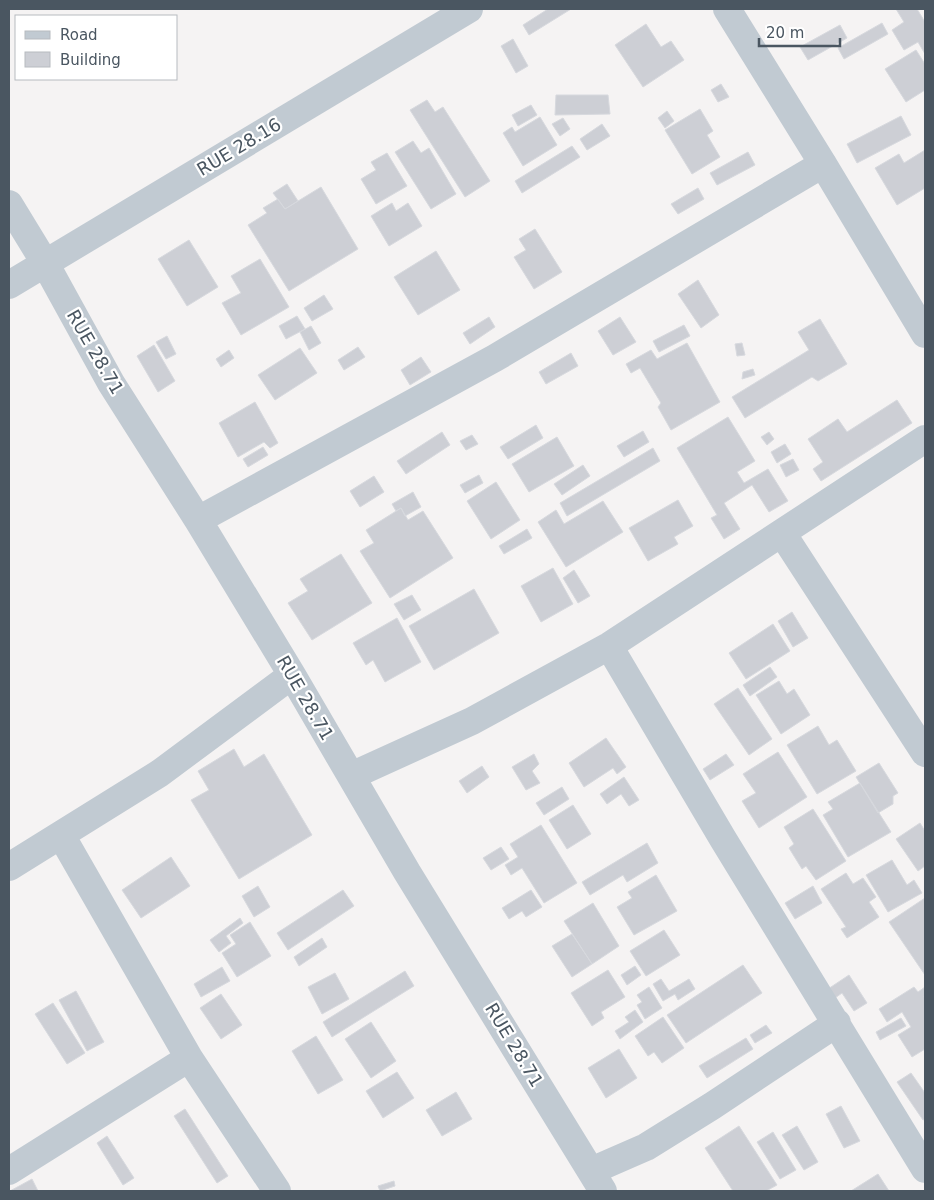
<svg xmlns="http://www.w3.org/2000/svg" width="934" height="1200" font-family="'DejaVu Sans',sans-serif">
<rect width="100%" height="100%" fill="#f5f3f3"/>
<path fill="#cdcfd5" stroke="#d7d9de" d="M548 9H571L529 35 523 25Z
M896 9H917L925 22V54L918 42 904 50 892 30 904 22Z
M882 23 888 34 844 59 838 48Z
M646 24 661 47 671 41 684 60 643 87 615 45Z
M840 25 847 38 808 60 800 47Z
M513 39 528 66 516 73 501 46Z
M916 50 925 64V90L906 102 885 69Z
M721 84 729 97 718 102 711 90Z
M556 95H608L610 114 555 115Z
M427 100 435 112 443 107 490 181 465 197 410 110Z
M531 105 537 115 518 126 512 115Z
M700 109 713 131 707 135 720 157 692 174 665 130Z
M667 111 674 121 665 128 658 118Z
M901 116 911 135 857 163 847 144Z
M540 117 557 145 523 166 503 133 512 127 515 132Z
M563 118 570 129 560 136 552 124Z
M602 124 610 136 587 150 580 139Z
M413 141 421 153 429 148 456 194 431 209 395 152Z
M572 146 580 157 522 193 515 181Z
M925 150V188L897 205 875 168 899 154 904 163Z
M748 152 755 165 717 185 710 173Z
M387 153 407 186 376 204 361 179 376 170 371 162Z
M287 184 298 201 285 209 273 193Z
M321 187 358 249 289 291 248 225 267 213 263 208 278 199 285 209Z
M698 188 704 199 678 214 671 204Z
M392 203 396 211 408 203 422 226 389 246 371 216Z
M535 229 562 272 534 289 514 257 526 250 519 239Z
M189 240 218 287 187 306 158 259Z
M436 251 460 290 418 315 394 277Z
M260 259 289 307 241 335 222 303 241 293 231 276Z
M698 280 719 315 701 328 678 294Z
M324 295 333 309 312 321 304 308Z
M297 316 305 329 286 339 279 326Z
M489 317 495 327 470 344 463 333Z
M620 317 636 342 613 355 598 331Z
M820 319 847 364 818 381 812 377 745 418 732 397 809 350 798 332Z
M684 325 690 336 659 352 653 341Z
M311 326 321 343 309 350 300 332Z
M167 336 176 354 166 359 156 342Z
M687 343 720 402 671 430 658 407 661 403 640 368 631 373 626 364 651 350 657 359Z
M742 343 745 355 737 356 735 344Z
M154 345 175 381 158 392 137 356Z
M358 347 365 357 344 370 338 360Z
M300 348 317 373 275 400 258 375Z
M229 350 234 358 221 367 216 359Z
M571 353 578 366 546 384 539 372Z
M421 357 431 372 410 385 401 370Z
M753 369 755 375 742 379 743 372Z
M897 400 912 423 821 481 813 469 823 462 808 439 838 419 847 432Z
M255 402 278 443 270 448 264 442 238 457 219 423Z
M728 417 755 461 737 472 744 483 768 469 788 501 769 512 752 485 724 503 740 529 724 539 711 518 717 515 677 448Z
M536 425 543 438 508 459 500 447Z
M643 431 649 442 624 457 617 446Z
M442 432 450 445 406 474 397 461Z
M769 432 774 439 767 445 761 437Z
M472 435 478 444 466 450 460 441Z
M557 437 574 466 529 492 512 464Z
M785 444 791 454 777 463 771 452Z
M263 447 268 455 248 467 243 459Z
M653 448 660 461 567 516 560 503Z
M793 459 799 470 786 477 780 465Z
M583 465 590 476 562 495 554 484Z
M479 475 483 483 465 493 460 485Z
M374 476 384 492 360 507 350 491Z
M496 482 520 520 491 539 467 501Z
M413 492 421 507 405 516 401 508 396 511 392 504Z
M678 500 693 526 674 537 678 544 648 561 629 528Z
M603 501 623 532 566 567 538 522 556 510 564 524Z
M401 508 408 520 423 511 453 558 390 598 360 551 374 543 366 530Z
M527 529 532 538 504 554 499 546Z
M341 554 372 603 312 640 288 603 308 591 300 579Z
M553 568 573 604 541 622 521 586Z
M574 570 590 596 578 603 563 578Z
M474 589 499 633 434 670 409 626Z
M412 595 421 610 404 620 394 604Z
M792 612 808 638 793 647 778 621Z
M397 618 421 662 385 682 373 660 366 665 353 643Z
M773 624 790 651 746 679 729 653Z
M770 667 777 677 750 696 743 685Z
M779 681 787 694 794 689 810 715 781 734 756 695Z
M738 688 772 739 749 755 714 704Z
M818 726 829 745 837 740 856 771 817 794 787 745Z
M606 738 626 767 617 774 613 768 584 787 569 763Z
M234 749 244 767 264 754 312 835 239 879 191 800 209 790 198 771Z
M778 752 807 797 759 828 742 801 756 793 743 774Z
M534 754 539 764 532 771 540 783 526 790 512 767Z
M726 754 734 765 710 780 703 769Z
M879 763 898 793 893 796V804L878 813 856 777Z
M482 766 489 777 467 793 459 781Z
M624 777 639 800 629 806 621 794 607 804 600 794Z
M860 783 891 832 848 857 823 815 833 809 828 802Z
M562 787 569 799 544 815 536 803Z
M573 805 591 834 567 849 549 820Z
M813 809 846 861 816 880 806 866 802 869 789 848 794 844 784 827Z
M920 823 925 831V866L918 871 896 839Z
M541 825 577 883 544 903 522 868 511 875 505 865 518 857 510 844Z
M647 843 658 863 627 882 623 875 590 895 582 882Z
M501 847 509 859 491 870 483 858Z
M171 857 190 886 141 918 122 890Z
M892 860 907 885 914 880 922 893 888 912 866 875Z
M846 873 853 884 863 878 876 897 869 902 879 917 847 938 841 929 846 927 821 889Z
M656 875 677 911 634 935 617 907 632 898 628 892Z
M258 886 270 907 254 917 242 896Z
M813 886 822 903 795 919 785 903Z
M343 890 354 906 288 950 277 933Z
M531 890 542 907 526 917 522 911 509 919 502 908Z
M925 898V975L889 922Z
M593 903 619 946 592 964 564 921Z
M240 918 243 923 226 936 231 943 219 952 210 940Z
M250 922 271 956 237 977 222 953 236 944 230 935Z
M664 930 680 955 646 976 630 951Z
M572 934 592 964 572 977 552 946Z
M322 938 327 947 299 966 294 957Z
M743 965 762 993 686 1043 667 1015Z
M635 966 641 975 627 985 621 975Z
M222 967 230 981 201 997 194 984Z
M608 970 625 997 601 1012 604 1018 592 1026 571 993Z
M405 971 414 986 332 1037 323 1022Z
M335 973 349 999 322 1014 308 987Z
M849 975 867 1003 854 1011 842 993 835 998 828 989Z
M661 979 669 991 689 979 695 989 678 1000 675 994 663 1001 653 984Z
M649 987 662 1008 645 1019 637 1005 642 1002 637 995Z
M914 987 918 992 925 987V995L924 996 925 999V1049L912 1057 898 1035 911 1027 902 1012 887 1022 879 1009Z
M76 991 104 1042 87 1051 59 1000Z
M221 994 242 1025 221 1039 200 1008Z
M53 1003 85 1053 67 1064 35 1014Z
M635 1010 643 1022 620 1039 615 1031 629 1022 625 1017Z
M663 1017 684 1048 662 1063 654 1052 648 1056 635 1036Z
M901 1018 906 1026 880 1040 876 1032Z
M371 1022 396 1061 371 1078 345 1039Z
M766 1025 772 1033 755 1043 750 1035Z
M316 1036 343 1080 318 1094 292 1051Z
M746 1038 753 1049 707 1078 699 1066Z
M619 1049 637 1078 606 1098 588 1068Z
M397 1072 414 1098 383 1118 366 1091Z
M911 1073 925 1093V1119L923 1120 897 1082Z
M456 1092 472 1119 442 1136 426 1110Z
M841 1106 860 1141 844 1148 826 1114Z
M185 1109 228 1176 217 1183 174 1116Z
M739 1126 777 1185 766 1191H733L705 1148Z
M797 1126 818 1162 804 1170 782 1135Z
M773 1132 796 1170 780 1179 757 1142Z
M107 1136 134 1178 123 1185 97 1143Z
M878 1174 889 1191H851Z
M32 1179 38 1191H10Z
M394 1181 395 1186 380 1191 378 1186Z"/>
<g fill="none" stroke-linecap="round" stroke-linejoin="round">
<path stroke="#c1cad2" stroke-width="28" d="M727 9 823 164 925 334
M9 204 45 263 111 383 198 520 292 675 407 872 603 1191
M9 285 469 9
M198 520 495 358 823 164
M782 533 925 753
M609 646 723 839 925 1169
M351 776 472 721 609 646 925 439
M61 835 189 1058 277 1191
M9 867 160 773 292 675
M9 1171 189 1058
M591 1171 646 1147 712 1106 837 1023"/>
</g>
<g text-anchor="middle" stroke-width="4.5" stroke-linejoin="round" paint-order="stroke">
<g font-size="18" fill="#4a5661" stroke="#fff">
<text transform="translate(239 147) rotate(-31)" y="6">RUE 28.16</text>
<text transform="translate(95 352) rotate(60)" y="6">RUE 28.71</text>
<text transform="translate(305 698) rotate(60)" y="6">RUE 28.71</text>
<text transform="translate(514 1045) rotate(59)" y="6">RUE 28.71</text>
</g>
</g>
<rect width="934" height="1200" fill="none" stroke="#4a5661" stroke-width="20"/>
<rect x="15" y="15" width="162" height="65" fill="#ffffff" stroke="#b7bbc0"/>
<rect x="25" y="31" width="25" height="8" fill="#c1cad2" stroke="#b7bbc0"/>
<text x="60" y="40" font-size="15" fill="#4a5661">Road</text>
<rect x="25" y="52" width="25" height="15" fill="#cdcfd5" stroke="#b7bbc0"/>
<text x="60" y="65" font-size="15" fill="#4a5661">Building</text>
<path d="M759 38v8h81v-8" fill="none" stroke="#4a5661" stroke-width="2.5"/>
<text x="766" y="38" font-size="15" fill="#4a5661" stroke="#ffffff" stroke-width="4" paint-order="stroke">20 m</text>
</svg>
